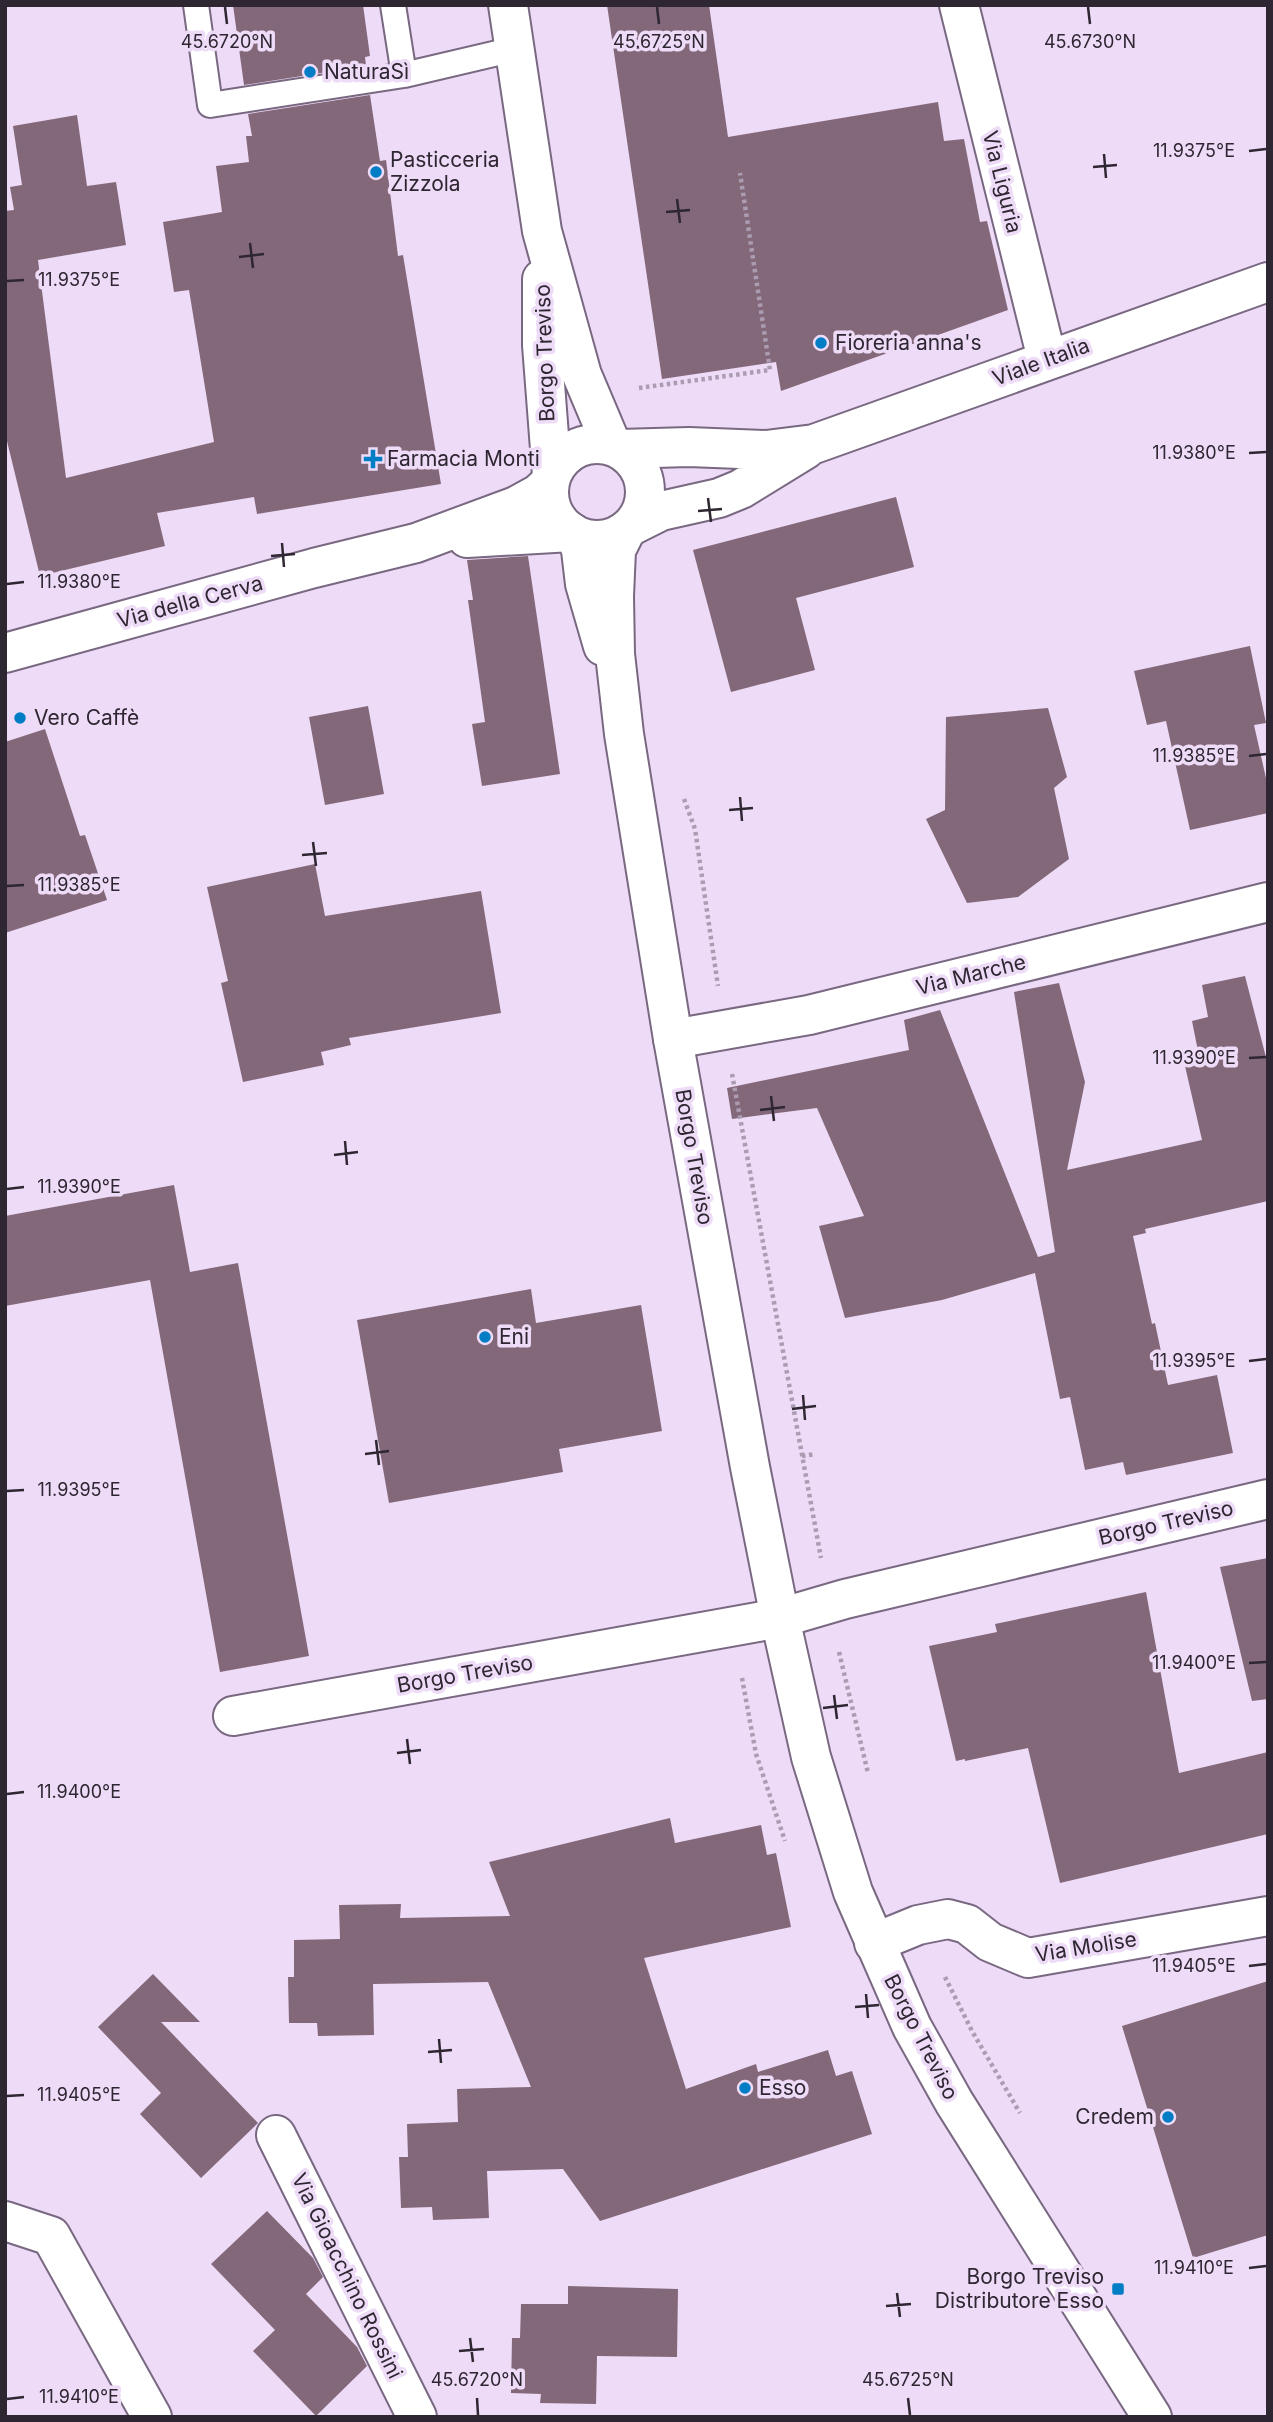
<svg xmlns="http://www.w3.org/2000/svg" width="1273" height="2422" font-family="Inter,sans-serif">
<rect width="100%" height="100%" fill="#eedbf7"/>
<path fill="#836879" d="M233 5H363L370 56 365 57 366 66 244 85Z
M607 5H709L728 137 938 102 944 141 964 139 980 222 987 221 1008 310 781 391 776 362 662 379Z
M370 95 380 161 386 160 398 256 403 255 441 484 257 514 254 497 157 513 165 546 40 576 5 433V211L14 210 10 187 22 185 13 126 77 115 87 186 116 182 126 245 38 260 66 478 214 442 189 290 174 292 163 222 222 212 216 166 249 162 246 136H252L248 114Z
M896 497 914 567 796 598 815 670 731 692 693 550Z
M528 556 560 774 482 786 472 724 485 722 468 600H473L467 560Z
M1250 646 1266 723 1254 725 1268 787V813L1190 830 1166 721 1147 725 1134 671Z
M368 706 384 794 325 805 309 717Z
M1048 708 1067 777 1054 788 1069 859 1018 897 967 903 926 819 945 810 946 717Z
M45 729 80 836 85 835 107 900 5 933V742Z
M315 864 325 916 481 891 501 1013 349 1038 351 1045 321 1052 324 1065 243 1082 221 983 228 981 207 887Z
M1245 976 1268 1065V1201L1145 1229 1146 1233 1133 1236 1152 1324 1155 1323 1168 1385 1217 1375 1233 1453 1126 1475 1123 1462 1085 1470 1070 1397 1060 1399 1035 1273 942 1300 845 1318 819 1226 864 1216 817 1108 732 1119 727 1088 909 1050 904 1020 940 1010 1038 1257 1055 1252 1014 992 1059 983 1085 1082 1067 1170 1202 1140 1182 1053 1198 1051 1192 1021 1208 1017 1202 985Z
M174 1185 190 1272 238 1263 309 1656 220 1672 150 1280 5 1306V1216Z
M531 1289 536 1323 641 1305 662 1431 559 1449 563 1472 389 1503 357 1320Z
M1268 1558V1699L1252 1701 1220 1567Z
M1146 1592 1179 1773 1268 1752V1834L1060 1883 1028 1748 965 1761V1759L956 1761 929 1646 997 1632 995 1624Z
M670 1818 675 1843 761 1825 767 1855 776 1853 791 1927 644 1958 686 2089 756 2064 758 2072 828 2050 836 2076 852 2071 872 2134 600 2221 563 2169 487 2171 489 2218 433 2220 432 2207 401 2208 399 2157H408L407 2124 458 2122 457 2089 531 2087 488 1982 373 1984 374 2035 318 2036 317 2023H289L288 1977H294V1940L340 1939 339 1905 401 1904 400 1918 510 1916 489 1862Z
M153 1974 200 2022H161L258 2123 201 2178 140 2114 161 2093 98 2027Z
M1268 1981V2235L1193 2258 1122 2026Z
M267 2211 313 2258 323 2277 306 2294 357 2347 367 2366 316 2416 253 2351 275 2330 211 2264Z
M568 2286 678 2289 677 2357 597 2356 596 2404 540 2403 541 2394 511 2393 512 2338H520L521 2304H568Z"/>
<g fill="none" stroke-linecap="round" stroke-linejoin="round">
<g stroke="#796881" stroke-width="28">
<path id="service" d="M196 5 210 105 404 75
M393 5 404 75 515 49"/>
</g>
<g stroke="#796881" stroke-width="42">
<path id="minor" d="M959 5 1047 359
M620 449 689 447 766 450 814 444 1268 282
M633 525 661 511 719 498 741 489 806 449
M467 538 571 532
M5 653 314 568 416 543 516 506 538 494 549 484
M673 1039 809 1015 1268 902
M233 1716 780 1618 845 1599 1268 1499
M874 1943 918 1925 948 1919 967 1924 990 1942 1028 1958 1268 1916
M276 2135 417 2417
M5 2221 51 2236 152 2417"/>
</g>
<g stroke="#796881" stroke-width="42">
<path id="tertiary" d="M508 5 542 231 582 375 612 446
M542 279V345L552 475
M549 492a48 48 0 1 1 96 0a48 48 0 1 1-96 0Z
M626 530 616 550 614 596 615 654 624 734 673 1039 750 1467 780 1618 811 1757 853 1892 912 2027 954 2102 1152 2417
M576 536 581 550 585 584 603 646"/>
</g>
<path stroke="#ab9cb2" stroke-width="4.5" stroke-dasharray="3.5 3.5" stroke-linecap="butt" d="M639 388 770 370 740 173
M684 799 695 829 718 986
M732 1074 821 1558
M802 1456 815 1454
M839 1652 868 1773
M742 1678 756 1754 785 1841
M945 1977 972 2031 1020 2113"/>
<use href="#service" stroke="#fff" stroke-width="24"/>
<use href="#minor" stroke="#fff" stroke-width="38"/>
<use href="#tertiary" stroke="#fff" stroke-width="38"/>
</g>
<path fill="none" stroke="#2e2732" stroke-width="2.5" d="M225 7 227 24M657 7 659 24M1088 7 1090 24M1249 151 1266 149M1104 154 1106 178M1093 167 1117 165M677 199 680 223M666 212 690 210M250 243 253 268M239 257 264 254M7 281 24 280M1249 453 1266 452M708 498 711 522M698 511 722 509M282 543 284 567M271 556 295 554M7 584 24 582M1249 756 1266 754M740 797 742 821M729 810 753 808M313 842 316 866M302 855 327 853M7 886 24 885M1249 1058 1266 1057M771 1096 774 1121M760 1110 785 1107M345 1141 347 1165M334 1155 358 1152M7 1189 24 1187M1249 1361 1266 1359M803 1395 805 1420M792 1409 816 1406M376 1440 379 1465M365 1454 389 1451M7 1491 24 1490M1249 1663 1266 1662M834 1695 837 1719M823 1708 848 1705M407 1739 410 1764M397 1753 421 1750M7 1794 24 1792M1249 1966 1266 1964M866 1994 868 2018M855 2007 879 2005M439 2039 441 2063M428 2052 452 2050M7 2096 24 2095M1249 2268 1266 2266M897 2293 900 2317M886 2306 911 2304M470 2338 473 2362M459 2351 484 2349M477 2398 478 2415M908 2398 910 2415M7 2399 24 2397"/>
<g fill="#007dc5" stroke="#eedbf7" stroke-width="2.5">
<circle cx="310" cy="72" r="7"/>
<circle cx="376" cy="172" r="7"/>
<circle cx="821" cy="343" r="7"/>
<path d="M369.5 448.5h7v7h7v7h-7v7h-7v-7h-7v-7h7z"/>
<circle cx="20" cy="718" r="7"/>
<circle cx="485" cy="1337" r="7"/>
<circle cx="745" cy="2088" r="7"/>
<circle cx="1168" cy="2117" r="7"/>
<rect x="1111" y="2282" width="14" height="14" rx="3.5"/>
</g>
<g text-anchor="middle" stroke-width="7" stroke-linejoin="round" paint-order="stroke">
<g font-size="21" fill="#2e2732" stroke="#eedbf7" text-anchor="start">
<text x="324" y="79">NaturaSì</text>
<text x="390" y="167">Pasticceria<tspan x="390" dy="24">Zizzola</tspan></text>
<text x="835" y="350">Fioreria anna's</text>
<text x="387" y="466">Farmacia Monti</text>
<text x="34" y="725">Vero Caffè</text>
<text x="499" y="1344">Eni</text>
<text x="759" y="2095">Esso</text>
<text x="1154" y="2124" text-anchor="end">Credem</text>
<text x="1104" y="2284" text-anchor="end">Borgo Treviso<tspan x="1104" dy="24">Distributore Esso</tspan></text>
</g>
<g font-size="21" fill="#2e2732" stroke="#eedbf7">
<text transform="translate(1002 182) rotate(76)" y="7">Via Liguria</text>
<text transform="translate(545 353) rotate(-92)" y="7">Borgo Treviso</text>
<text transform="translate(1041 362) rotate(-20)" y="7">Viale Italia</text>
<text transform="translate(190 602) rotate(-15)" y="7">Via della Cerva</text>
<text transform="translate(971 975) rotate(-14)" y="7">Via Marche</text>
<text transform="translate(694 1157) rotate(80)" y="7">Borgo Treviso</text>
<text transform="translate(1166 1523) rotate(-13)" y="7">Borgo Treviso</text>
<text transform="translate(465 1674) rotate(-10)" y="7">Borgo Treviso</text>
<text transform="translate(1086 1947) rotate(-9)" y="7">Via Molise</text>
<text transform="translate(921 2037) rotate(63)" y="7">Borgo Treviso</text>
<text transform="translate(347 2276) rotate(64)" y="7">Via Gioacchino Rossini</text>
</g>
</g>
<g font-size="18" text-anchor="middle" fill="#2e2732" stroke="#eedbf7" stroke-width="7" stroke-linejoin="round" paint-order="stroke">
<text x="227" y="48">45.6720°N</text>
<text x="659" y="48">45.6725°N</text>
<text x="1090" y="48">45.6730°N</text>
<text x="1194" y="157">11.9375°E</text>
<text x="79" y="286">11.9375°E</text>
<text x="1194" y="459">11.9380°E</text>
<text x="79" y="588">11.9380°E</text>
<text x="1194" y="762">11.9385°E</text>
<text x="79" y="891">11.9385°E</text>
<text x="1194" y="1064">11.9390°E</text>
<text x="79" y="1193">11.9390°E</text>
<text x="1194" y="1367">11.9395°E</text>
<text x="79" y="1496">11.9395°E</text>
<text x="1194" y="1669">11.9400°E</text>
<text x="79" y="1798">11.9400°E</text>
<text x="1194" y="1972">11.9405°E</text>
<text x="79" y="2101">11.9405°E</text>
<text x="1194" y="2274">11.9410°E</text>
<text x="477" y="2386">45.6720°N</text>
<text x="908" y="2386">45.6725°N</text>
<text x="79" y="2403">11.9410°E</text>
</g>
<rect width="1273" height="2422" fill="none" stroke="#2e2732" stroke-width="14"/>
</svg>
